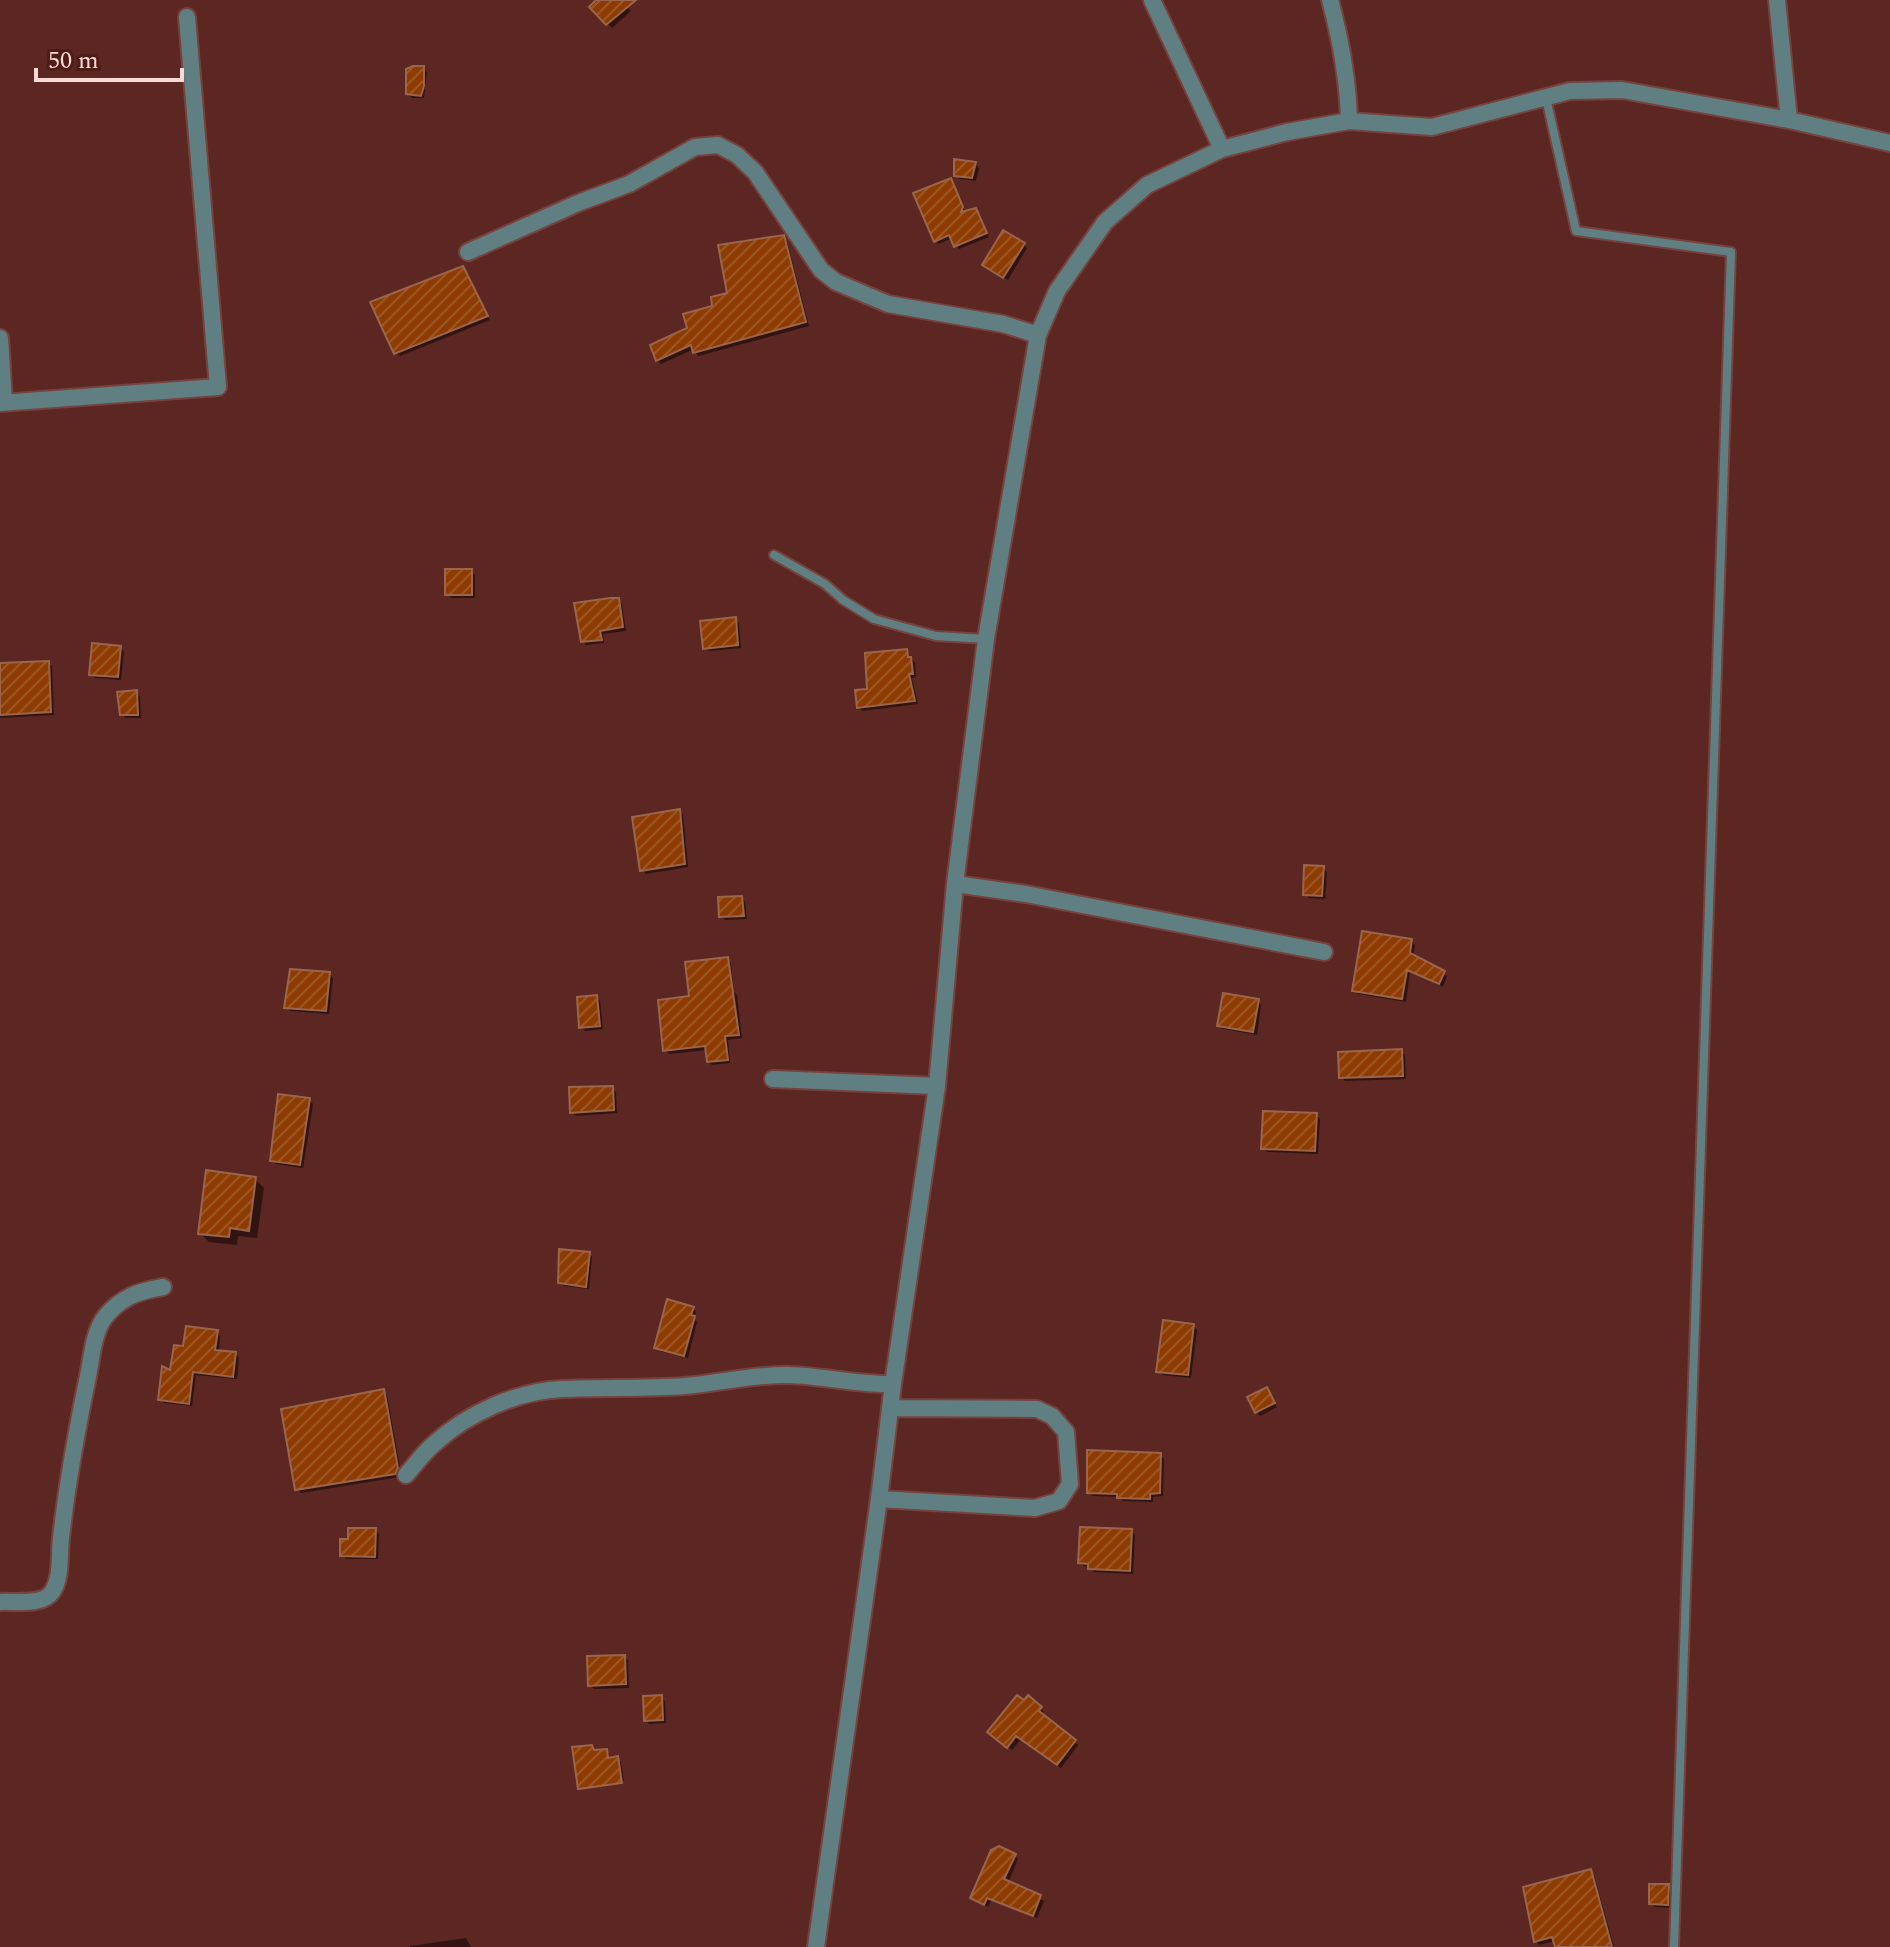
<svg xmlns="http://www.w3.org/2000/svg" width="1890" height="1947" font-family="Spectral,serif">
<defs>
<pattern id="building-hatch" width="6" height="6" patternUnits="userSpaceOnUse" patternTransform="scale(2)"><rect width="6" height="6" fill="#8d3b00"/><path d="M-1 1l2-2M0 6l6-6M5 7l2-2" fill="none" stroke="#9e5724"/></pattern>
</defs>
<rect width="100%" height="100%" fill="#5c2622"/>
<path fill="#0007" d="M598 0H620L631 11 612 28 591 7Z
M423 68 427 72 424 98H412L408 94Z
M975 164 979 168 976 181 960 179 956 175Z
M951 181 966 213 976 210 980 214 989 237 959 249 952 238 939 244 935 240Z
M783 237 787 241 809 326 698 356 694 349 661 364 657 360 729 294Z
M1024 244 1027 248 1008 280 988 269Z
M462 268 490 320 400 356 396 352Z
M471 571 475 575V598H451L447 594Z
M619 600 622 604 626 631 603 634 604 643 586 645 583 642Z
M735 619 739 623 741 648 709 651 705 648Z
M121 648 124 652 121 680 95 678 91 674Z
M906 651 915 663 916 677 912 678 918 704 862 711 859 707 869 691Z
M48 663 52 666 54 715 0 718V665Z
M136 692 140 696 141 718H126L122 715Z
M679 811 683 815 688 867 646 874 642 870Z
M1323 868 1327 872 1325 899 1309 898 1305 894Z
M741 898 745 901 747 919 725 920 721 916Z
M1411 941 1415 945 1413 957 1447 976 1443 987 1410 972 1406 1002 1358 994 1354 990Z
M727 959 731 963 734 992 737 995 742 1038 728 1040 730 1063 712 1065 708 1061 707 1050 669 1054 665 1050 691 998Z
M329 974 333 978 329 1014 290 1011 287 1008Z
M597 997 600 1000 603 1029 585 1031 581 1027Z
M1258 1001 1261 1005 1257 1035 1223 1029 1219 1026Z
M1401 1051 1405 1055 1406 1079 1345 1081 1341 1077Z
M612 1088 616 1092 617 1113 576 1116 572 1112Z
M309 1100 313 1104 303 1168 276 1164 272 1160Z
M1316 1115 1320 1119 1318 1154 1267 1152 1263 1149Z
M255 1179 264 1188 257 1238 238 1236 237 1245 209 1242 200 1233Z
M589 1254 592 1257 589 1289 564 1286 560 1282Z
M693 1308 696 1312 694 1319 697 1322 688 1358 660 1351 656 1347Z
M1193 1326 1197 1330 1191 1378 1162 1375 1159 1371Z
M217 1332 220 1336 219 1352 236 1354 239 1358 237 1379 196 1375 192 1406 164 1403 160 1399 185 1349Z
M1266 1389 1277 1407 1260 1416 1257 1412Z
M383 1391 387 1395 401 1473 399 1477 301 1493 297 1489Z
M1160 1455 1164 1459 1163 1496 1153 1497V1502L1123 1501 1119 1497 1093 1496 1089 1492Z
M375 1530 379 1534 378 1559H346L342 1555Z
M1131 1531 1135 1535 1133 1574 1094 1572 1090 1567 1084 1566 1080 1563Z
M624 1657 628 1660 629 1688 594 1689 590 1685Z
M661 1697 665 1701 666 1723 649 1724 646 1720Z
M1041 1708 1044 1712 1041 1715 1078 1745 1061 1768 1021 1739 1012 1750 994 1735Z
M591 1747 595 1751H606L611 1759 617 1758 621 1762 624 1781 580 1787Z
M1014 1855 1018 1859 1008 1883 1044 1901 1037 1918 991 1900 988 1907 972 1898Z
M1591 1871 1594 1875 1614 1947H1557L1555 1941 1539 1945 1536 1941Z
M1668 1886 1672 1890 1671 1908 1655 1907 1651 1903Z
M466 1938 471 1947H410V1946Z"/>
<path fill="url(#building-hatch)" stroke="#9b654b" stroke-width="2" d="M596 0H636L606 25 589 7Z
M413 66H424V86L421 96 406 94V69Z
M954 159 976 162 972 178 954 176Z
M951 178 963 207 961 212 976 208 987 233 954 247 949 235 934 242 913 193Z
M1003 230 1025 243 1003 278 982 265Z
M784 235 806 322 693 353 691 345 656 361 650 345 687 328 683 314 712 306 711 297 727 293 718 245Z
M463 266 488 316 394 354 370 302Z
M445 569H472V595H445Z
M610 598H619L623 627 600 631 602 640 581 642 574 603Z
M736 617 738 645 703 649 700 621Z
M92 643 121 646 118 677 89 675Z
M907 649 908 657H911L913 674H909L915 701 857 708 855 690 867 689 865 653Z
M49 661 51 712 0 715V663Z
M137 690 138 715H120L117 692Z
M680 809 685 864 640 871 632 817Z
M1304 865 1324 866 1322 896 1303 895Z
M742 896 744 916 719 917 718 897Z
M1362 931 1412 939 1410 953 1445 971 1439 984 1407 970 1402 999 1352 991Z
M728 957 739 1035 725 1036 728 1060 707 1062 705 1046 663 1051 658 1000 689 996 685 962Z
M290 969 330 972 326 1011 284 1008Z
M1223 993 1259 999 1253 1032 1217 1026Z
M597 995 600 1026 579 1028 577 997Z
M1402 1049 1403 1076 1339 1078 1338 1052Z
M613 1086 614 1110 570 1113 569 1087Z
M278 1094 310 1098 300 1165 270 1161Z
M1263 1111 1317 1113 1315 1151 1261 1149Z
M206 1170 256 1177 249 1231 230 1228 229 1237 198 1234Z
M559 1249 590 1252 586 1287 558 1283Z
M667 1299 694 1307 691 1315 695 1316 684 1356 654 1348Z
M1163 1320 1194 1324 1188 1375 1156 1372Z
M186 1326 218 1330 215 1350 236 1352 233 1377 193 1372 189 1404 158 1400 162 1366 170 1370 174 1345 183 1346Z
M1267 1387 1275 1403 1255 1413 1247 1397Z
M384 1389 398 1468 395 1474 295 1490 281 1409Z
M1087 1450 1161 1453 1160 1493 1150 1494V1499L1117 1498V1494L1087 1493Z
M1080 1527 1132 1529 1130 1571 1088 1569V1564L1078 1563Z
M348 1528H376L375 1557 340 1556V1539H348Z
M625 1655 626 1684 588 1686 587 1656Z
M662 1695 663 1720 644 1721 643 1696Z
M1017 1695 1024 1700 1028 1695 1042 1707 1039 1711 1076 1740 1057 1765 1016 1736 1007 1748 987 1732Z
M592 1745 594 1750 607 1749 608 1758 618 1756 622 1783 578 1789 572 1747Z
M999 1846 1016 1854 1004 1879 1041 1895 1033 1916 987 1898 984 1905 970 1898 991 1850Z
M1591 1869 1612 1947H1555L1552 1937 1534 1942 1523 1887Z
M1649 1884H1669L1668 1905 1649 1904Z"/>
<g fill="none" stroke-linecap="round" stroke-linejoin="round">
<g stroke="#76433e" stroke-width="12">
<path id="service" d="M1546 98 1576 231 1731 252 1674 1947
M774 555 825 584 843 600 874 619 936 636 986 639"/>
</g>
<g stroke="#76433e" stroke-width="20">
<path id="minor" d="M1152 0 1222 149
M1330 0C1341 41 1348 78 1349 121
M1777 0 1789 120
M468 252 578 203 629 184 695 147 718 145 737 155 755 172 821 270 836 282 888 304 1003 324 1038 335
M0 338 4 402
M0 403 218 387 187 17
M955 884 1026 894 1324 952
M773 1079 937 1086
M406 1475C415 1465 424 1452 435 1443 468 1413 517 1391 562 1389 603 1387 644 1389 685 1386 720 1383 754 1374 789 1375 824 1376 858 1385 893 1384
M879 1499 1035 1508 1059 1501 1070 1484 1066 1432 1052 1416 1037 1409 890 1408
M0 1602C14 1601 43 1606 52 1592 62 1578 59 1554 61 1538 67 1484 77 1429 88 1376 92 1357 93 1333 105 1317 121 1297 139 1291 163 1287
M816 1947 879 1499 893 1384 937 1086 955 884 986 639 1038 335 1057 291 1105 222 1147 185 1222 149 1287 132 1349 121 1432 127 1570 91 1622 90 1789 120 1890 143"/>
</g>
<use href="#service" stroke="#607f83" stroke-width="8"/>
<use href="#minor" stroke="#607f83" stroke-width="16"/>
</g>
<path d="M36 68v12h146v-12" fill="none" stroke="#fcd9d4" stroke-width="4"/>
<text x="48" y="68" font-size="24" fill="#fcd9d4" stroke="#501c18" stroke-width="6" paint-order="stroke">50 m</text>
</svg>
